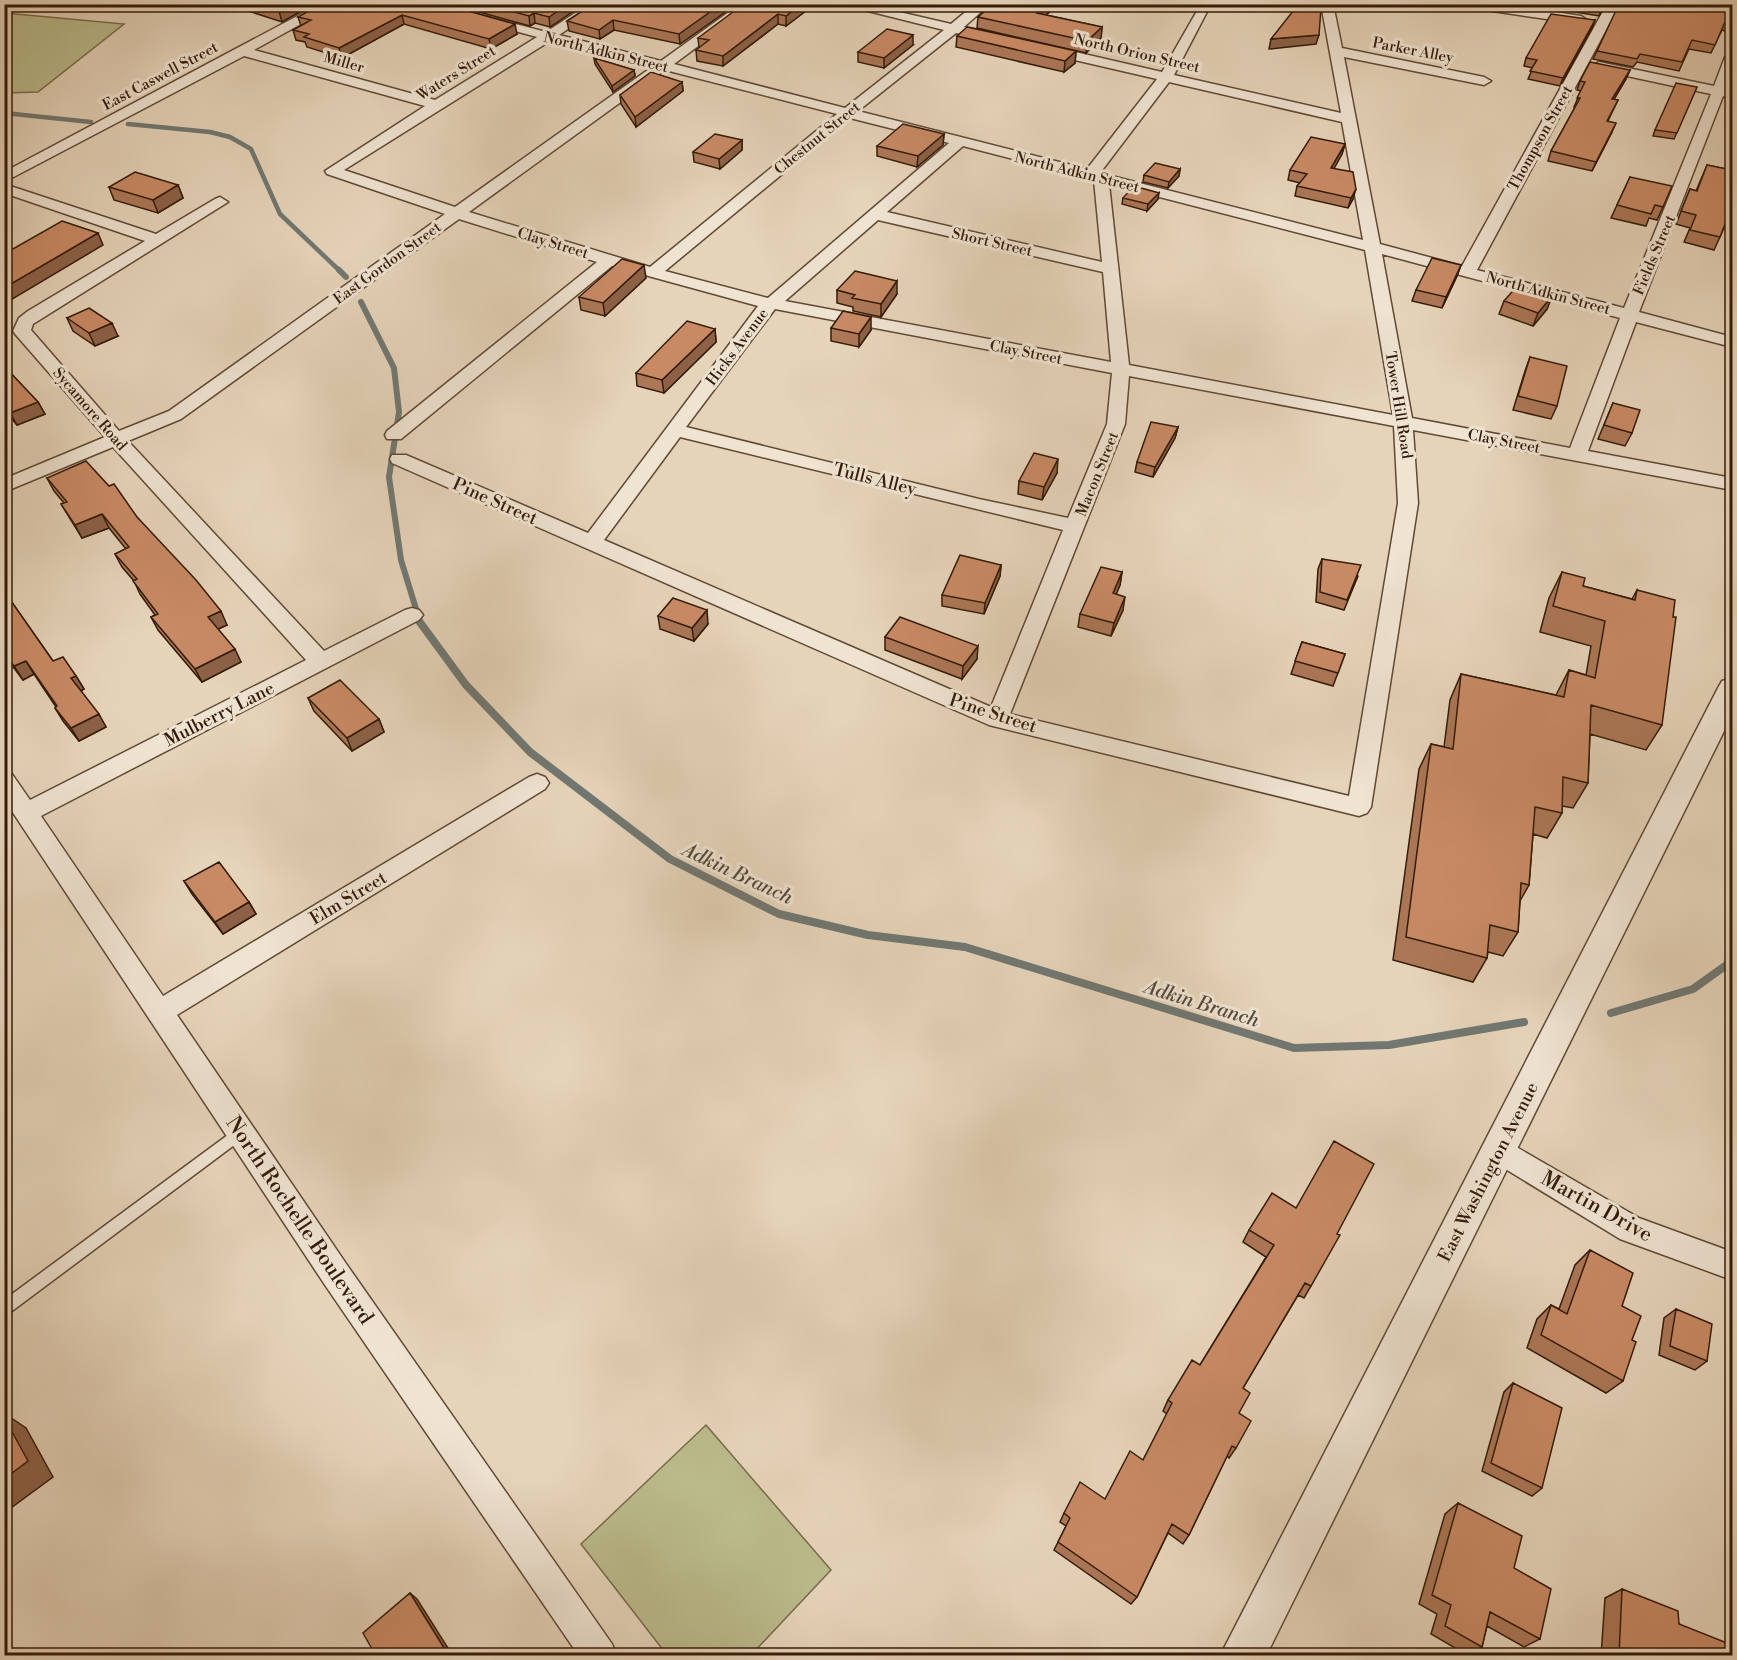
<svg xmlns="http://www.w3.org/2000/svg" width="1737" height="1660" font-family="'Libre Bodoni',serif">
<rect width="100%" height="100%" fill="#e6d4ba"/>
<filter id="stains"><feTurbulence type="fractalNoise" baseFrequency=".00333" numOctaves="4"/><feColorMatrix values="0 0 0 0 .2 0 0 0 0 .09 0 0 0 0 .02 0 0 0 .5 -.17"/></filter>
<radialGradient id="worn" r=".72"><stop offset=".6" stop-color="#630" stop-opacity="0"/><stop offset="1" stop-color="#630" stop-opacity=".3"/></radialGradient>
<path fill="#bbbb8c" stroke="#786b4a" stroke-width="1.5" d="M4 13H5L124 24 38 92 5 93Z
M706 1425 831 1570 751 1655H667L581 1544Z"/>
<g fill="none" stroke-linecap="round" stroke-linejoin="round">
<path stroke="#717872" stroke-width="4.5" d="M4 113 91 122
M128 124 210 132 230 137 251 149 280 214 341 272"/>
<path stroke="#717872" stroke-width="6" d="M339 270 346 277
M361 302 394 368 399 412 389 477 401 560 420 622"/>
<path stroke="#717872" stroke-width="8" d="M419 621 466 685 530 752 670 859 779 914 868 935 965 947 1294 1048 1389 1045 1524 1022
M1611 1013 1693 989 1732 961"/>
<g stroke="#604934" stroke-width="3">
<path id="service" d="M8 4H15L11 7Z
M240 1126 245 1127 247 1132 245 1137 4 1317V1300Z"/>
</g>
<g stroke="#604934" stroke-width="3">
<path id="minor" d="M320 4H337L254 50 435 100 537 37 416 4H439L546 32 589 4H605L559 35 661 61 740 4H755L674 64 845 108 944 30 840 4H865L951 24 975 4H990L964 27 998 34 1000 37 998 40 993 41 956 33 858 111 1087 169 1157 79 1040 52 1038 49 1040 46 1045 45 1162 72 1201 4H1211L1174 75 1341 113 1321 4H1333L1342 48 1484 77 1491 81 1484 85 1344 57 1380 244 1462 266 1607 4H1620L1477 270 1624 308 1711 94 1599 70 1592 66 1599 62 1714 86 1725 57 1732 53V73L1726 89 1732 90V98L1723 96 1639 312 1732 337V347L1636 322 1588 451 1732 478V490L1413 430 1418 503 1371 807 1367 813 1359 816 989 725 392 463 390 459 392 455H406L588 533 758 306 612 266 401 439H387L385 435 387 431 597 262 459 219 181 419 128 441 324 651 405 610 412 608 419 610 423 615 419 620 41 816 163 996 529 777 537 774 545 777 549 783 545 789 177 1015 347 1265 612 1644 617 1656H579L325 1285 4 799V771L12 774 30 800 306 660 113 447 4 492V479L105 437 16 335 13 331 19 318 28 311 145 241 4 193V184L156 234 215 199 220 197 228 202 33 324 31 330 119 431 169 411 445 214 327 174 325 171 425 106 244 56 4 182V172ZM550 41 652 67 455 207 344 170ZM665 70 837 114 650 267 469 212ZM1169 82 1342 122 1363 240 1100 173ZM850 118 949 143 768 298 665 271ZM963 146 1094 180 1102 262 887 212ZM1109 184 1365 250 1393 415 1129 365ZM878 220 1103 272 1111 362 785 301ZM1382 254 1620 318 1570 448 1412 418ZM775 309 1112 373 1107 424 1068 518 979 499 686 427ZM1129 376 1394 426 1398 503 1349 796 1010 714 1125 424ZM680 437 1063 530 991 707 604 540Z
M1466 4H1502L1581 16 1587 20 1581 24 1472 8Z
M1499 1137 1639 1218 1732 1252V1280L1620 1239 1489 1159 1485 1150 1489 1141Z"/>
</g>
<g stroke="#604934" stroke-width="3">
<path id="tertiary" d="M1732 678V715L1266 1656H1220L1718 688 1722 681Z"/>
</g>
<use href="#service" fill="#efe3d2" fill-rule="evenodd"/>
<use href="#minor" fill="#efe3d2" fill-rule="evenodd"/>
<use href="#tertiary" fill="#efe3d2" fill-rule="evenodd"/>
</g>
<path fill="#ac7757" stroke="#341b07" stroke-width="1.5" d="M227 4H314L282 22Z
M443 4 517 34 491 49 404 24 342 58 307 47 305 42 296 40 293 30 301 26 298 17Z
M450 4H584L550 27 535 23 530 26Z
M593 4H723L724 13 680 44 614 30 600 39 569 31 567 21Z
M815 4 786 26 778 24 723 66 697 61 696 50 699 48 698 38 758 10Z
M993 4H1054L1053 9 1046 15 1102 27 1101 38 1086 53 977 28 978 17Z
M1558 4H1605L1599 16 1556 9Z
M1732 4V34L1722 30 1711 53 1689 49 1679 71 1637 62 1633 67 1593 59 1597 51Z
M1595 20 1592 28 1560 86 1528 79 1533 68 1524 66 1526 58Z
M957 36 1076 51 1075 63 1064 72 956 47Z
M913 45 884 68 858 62V52Z
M594 58 634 70 635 76 613 92 595 64Z
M1630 70 1626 79 1614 99 1618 100 1608 121 1612 132 1592 171 1548 161 1551 151 1575 107H1574L1581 91 1577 90 1580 81Z
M682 82 683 91 636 127 621 104 620 95Z
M1697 87 1674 139 1653 136 1655 130Z
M944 134 943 145 917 167 877 156V146Z
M742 140V150L720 169 694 162 693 152Z
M1345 144 1342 154 1334 168 1353 199 1348 208 1295 196 1297 186 1300 183 1288 180 1290 170Z
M1707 165 1732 170V230L1724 228 1714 250 1684 242 1690 228 1676 224 1690 189 1696 191Z
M1180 169 1179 176 1168 188 1143 182 1144 175Z
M1630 177 1663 207 1657 220 1649 218 1646 226 1611 218Z
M178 185 183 198 158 213 114 200 109 187Z
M1123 198 1158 199 1147 211 1122 204Z
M1461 265 1457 276 1442 308 1412 301 1416 290Z
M646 278 605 316 581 310 579 297Z
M837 290 897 294 881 317 853 311V307L837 303Z
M1552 296 1547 309 1533 326 1499 314 1504 301Z
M67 318 118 336 95 346 73 331Z
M831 328 871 330 859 347 831 341Z
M715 329 716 342 664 393 637 386 636 373Z
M1530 357 1557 406 1551 419 1513 410 1525 371Z
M4 366 38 402 45 414 17 425 4 410Z
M1613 403 1632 433 1625 446 1598 439Z
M1178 427 1175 438 1153 477 1135 472 1137 462Z
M1057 473 1042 500 1018 494 1019 481Z
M47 478 137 517 227 625 218 629 241 662 202 682 158 630 151 617 155 615 140 594 134 581 122 567 115 554 126 549 109 528 82 538 61 504 64 503 54 491Z
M1322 559 1358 576 1344 610 1316 602 1318 569Z
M1001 565 1000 576 984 614 942 606V595Z
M1122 572 1120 585 1116 594 1123 610 1111 636 1078 627 1080 614Z
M1562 572 1583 586 1632 599 1637 590 1662 725 1646 750 1590 734 1588 783 1573 808 1562 806V813L1547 838 1533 834 1529 885 1520 901 1518 932 1503 956 1488 952 1487 958 1473 982 1393 960 1419 769 1431 744 1444 747 1450 700 1461 674 1556 695 1569 670 1586 675 1591 646 1540 632 1549 598Z
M4 591 53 661 76 676 84 689 81 691 106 727 79 741 63 721 55 708 56 707 34 674 23 680 4 655Z
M658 616 708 624 694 641 660 629Z
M885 637 977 659 962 679 885 650Z
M1302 642 1345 654 1333 686 1291 674Z
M308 698 379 719 384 732 352 751 314 711Z
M184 881 249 902 256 914 223 934 192 894Z
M1249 1230 1337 1234 1311 1286 1304 1298 1298 1295 1243 1388 1239 1413 1236 1448 1229 1458 1227 1456 1189 1535 1183 1544 1168 1533 1137 1597 1131 1604 1054 1550 1066 1526 1060 1522 1064 1513 1105 1499 1143 1460 1167 1414 1163 1411 1168 1400 1200 1365 1266 1257 1243 1242Z
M1590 1250 1622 1306 1632 1340 1623 1381 1606 1393 1527 1348 1537 1319 1551 1305 1559 1309 1575 1265Z
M1676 1309 1707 1361 1695 1370 1659 1355 1664 1318Z
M1513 1383 1542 1488 1532 1496 1482 1471 1504 1392Z
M1458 1503 1514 1568 1540 1639 1524 1647 1487 1626 1482 1647 1467 1655 1431 1634 1437 1614 1419 1604 1445 1514Z
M1622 1589 1679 1624 1732 1656H1601L1605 1598Z"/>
<path fill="#8c6147" stroke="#341b07" stroke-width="1.5" d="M277 4H314L282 22Z
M568 4H584L550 27 549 17Z
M721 4H723L724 13 680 44 679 34Z
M801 4H815L786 26V16Z
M1047 4H1054L1053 9 1036 24 1037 13Z
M1603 4H1605L1599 16Z
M534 13 535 23 530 26 529 16Z
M778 14V24L723 66V56Z
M402 15 404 24 342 58 339 48Z
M613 20 614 30 600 39 599 30Z
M1595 20 1592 28 1560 86 1563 78Z
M515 24 517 34 491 49 489 39Z
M1102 27 1101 38 1086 53 1087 41Z
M913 35V45L884 68V58Z
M1319 35 1316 44 1269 49 1271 39Z
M1076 51 1075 63 1064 72 1065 61Z
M634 70 635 76 613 92 612 86Z
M1630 70 1626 79 1609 108 1612 99Z
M682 82 683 91 636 127 635 117Z
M1616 123 1612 132 1592 171 1596 162Z
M944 134 943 145 917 167 918 156Z
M742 140V150L720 169 719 159Z
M1345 144 1342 154 1329 178 1331 168Z
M1180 169 1179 176 1168 188 1169 182Z
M178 185 183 198 158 213 153 200Z
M1356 189 1353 199 1348 208 1351 198Z
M1159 193 1158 199 1147 211 1148 204Z
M98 233 103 245 4 304V288Z
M644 265 646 278 605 316 603 303Z
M1461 265 1457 276 1442 308 1446 297Z
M897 281V294L881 317V304Z
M1552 296 1547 309 1533 326 1538 313Z
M871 317V330L859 347V334Z
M112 323 118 336 95 346 89 333Z
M715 329 716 342 664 393 662 380Z
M38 402 45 414 17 425 10 413Z
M1178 427 1175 438 1153 477 1155 467Z
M1058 459 1057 473 1042 500 1044 487Z
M102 514 109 528 82 538 75 525Z
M1001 565 1000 576 984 614 985 603Z
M1122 572 1120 585 1111 607 1113 593Z
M1125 597 1123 610 1111 636 1114 623Z
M707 610 708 624 694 641 692 628Z
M221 611 227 625 214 631 208 617Z
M978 646 977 659 962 679 963 666Z
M235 649 241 662 202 682 195 669Z
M26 661 34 674 23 680 14 666Z
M76 676 84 689 79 692 71 678Z
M99 714 106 727 79 741 71 728Z
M379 719 384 732 352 751 347 738Z
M249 902 256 914 223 934 215 922Z
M4 1413 26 1428 53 1477 4 1513Z
M410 1593 417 1599 453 1656H449Z
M4 1623 8 1629 4 1632Z"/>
<path fill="#c88a65" stroke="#341b07" stroke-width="1.5" d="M321 4H443L515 24 489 39 402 15 339 48 304 37 309 34 293 30 311 20 298 17Z
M485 4H568L549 17 534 13 529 16Z
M593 4H721L679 34 613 20 599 30 567 21Z
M765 4H801L786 16 778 14 723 56 696 50 709 40 698 38 741 6 758 10Z
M993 4H1047L1037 13 1102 27 1087 41 978 17Z
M1583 4H1603L1602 7Z
M1619 4H1732V24L1725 22 1715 45 1692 40 1682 62 1640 54 1637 59 1597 51Z
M1297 6 1321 8 1319 35 1271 39Z
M1551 14 1595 20 1563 78 1530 71 1537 60 1526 58Z
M967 27 1076 51 1065 61 957 36Z
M887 29 913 35 884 58 858 52Z
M594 58 634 70 612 86Z
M1590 62 1630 70 1612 99 1618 100 1607 121 1616 123 1596 162 1551 151 1580 98H1577L1585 82 1580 81Z
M651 72 682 82 635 117 620 95Z
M1676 83 1697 87 1677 133 1655 130Z
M903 124 944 134 918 156 877 146Z
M715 134 742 140 719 159 693 152Z
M1311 137 1345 144 1331 168 1353 172 1356 189 1351 198 1297 186 1307 174 1290 170Z
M1155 163 1180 169 1169 182 1144 175Z
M1707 165 1732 170V215L1729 214 1720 237 1690 230 1696 215 1681 211 1690 189 1697 191Z
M135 172 178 185 153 200 109 187Z
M1630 177 1672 186 1663 207 1655 205 1651 214 1617 205Z
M1134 186 1159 193 1148 204 1123 198Z
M62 221 98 233 4 288V254Z
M1432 258 1461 265 1446 297 1416 290Z
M622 259 644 265 603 303 579 297Z
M855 271 897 281 881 304 852 298 855 295 837 290Z
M1518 285 1552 296 1538 313 1504 301Z
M89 308 112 323 89 333 67 318Z
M843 311 871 317 859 334 831 328Z
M687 321 715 329 662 380 636 373Z
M1530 357 1567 366 1557 406 1518 396Z
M4 366 38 402 10 413 4 406Z
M1613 403 1640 410 1632 433 1604 425Z
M1151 422 1178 427 1155 467 1137 462Z
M1034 453 1058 459 1044 487 1019 481Z
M86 461 109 486 114 484 137 517 196 580 221 611 208 617 235 649 195 669 151 617 158 614 133 581 137 579 115 554 129 547 102 514 75 525 61 504 67 502 47 478Z
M960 555 1001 565 985 603 942 595Z
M1322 559 1361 565 1347 600 1320 592Z
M1101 567 1122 572 1113 593 1125 597 1114 623 1080 614Z
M1562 572 1585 578 1583 586 1635 600 1637 590 1675 600 1673 617H1676L1662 725 1591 705 1588 783 1563 777 1562 813 1535 807 1529 885 1521 883 1518 932 1490 925 1487 958 1406 937 1431 744 1453 749 1461 674 1564 697 1569 670 1595 678 1605 621 1553 606Z
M4 591 53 661 63 657 76 676 71 678 99 714 71 728 55 708 57 706 26 661 14 666 4 654Z
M673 598 707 610 692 628 658 616Z
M900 617 978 646 963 666 885 637Z
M1302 642 1345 654 1338 673 1295 661Z
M340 680 379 719 347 738 308 698Z
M219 862 249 902 215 922 184 881Z
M1334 1141 1374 1164 1337 1234 1340 1235 1311 1286 1305 1283 1243 1388 1250 1393 1239 1413 1251 1421 1236 1448 1232 1446 1189 1535 1172 1524 1137 1597 1058 1542 1070 1518 1064 1513 1080 1482 1105 1499 1130 1451 1143 1460 1172 1403 1168 1400 1192 1360 1200 1365 1274 1245 1249 1230 1272 1193 1296 1208Z
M1590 1250 1633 1273 1622 1306 1641 1316 1632 1340 1636 1342 1623 1381 1541 1335 1551 1305 1567 1314Z
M1676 1309 1712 1324 1707 1361 1670 1346Z
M1513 1383 1562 1408 1542 1488 1491 1463Z
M4 1417 28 1461 4 1479Z
M1458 1503 1522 1536 1514 1568 1551 1589 1540 1639 1490 1612 1482 1647 1445 1626 1451 1605 1432 1595Z
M1622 1589 1678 1611 1679 1624 1732 1645V1656H1619Z
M410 1593 449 1656H376L363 1633Z"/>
<g text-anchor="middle" stroke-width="6" stroke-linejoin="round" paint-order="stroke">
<g font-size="15" fill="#341b07" stroke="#efe3d2">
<text transform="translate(1413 50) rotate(11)" y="5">Parker Alley</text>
<text transform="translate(606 52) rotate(14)" y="5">North Adkin Street</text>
<text transform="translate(1137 53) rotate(13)" y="5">North Orion Street</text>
<text transform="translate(344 62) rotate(16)" y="5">Miller</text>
<text transform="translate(456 73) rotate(-32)" y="5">Waters Street</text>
<text transform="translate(160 76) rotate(-28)" y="5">East Caswell Street</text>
<text transform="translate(817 138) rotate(-39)" y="5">Chestnut Street</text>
<text transform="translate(1540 138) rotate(-61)" y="5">Thompson Street</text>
<text transform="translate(1077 172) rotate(14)" y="5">North Adkin Street</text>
<text transform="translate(992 242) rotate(13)" y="5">Short Street</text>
<text transform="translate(553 243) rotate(17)" y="5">Clay Street</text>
<text transform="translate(1654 255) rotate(-67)" y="5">Fields Street</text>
<text transform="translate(387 263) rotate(-36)" y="5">East Gordon Street</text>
<text transform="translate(1548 293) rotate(15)" y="5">North Adkin Street</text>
<text transform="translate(737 347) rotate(-53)" y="5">Hicks Avenue</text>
<text transform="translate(1026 352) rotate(11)" y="5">Clay Street</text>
<text transform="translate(1399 405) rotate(81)" y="5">Tower Hill Road</text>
<text transform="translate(90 409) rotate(49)" y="5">Sycamore Road</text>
<text transform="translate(1504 441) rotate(11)" y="5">Clay Street</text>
<text transform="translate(1097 474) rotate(-68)" y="5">Macon Street</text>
</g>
<g font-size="18" fill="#341b07" stroke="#efe3d2">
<text transform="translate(875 479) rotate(14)" y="6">Tulls Alley</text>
<text transform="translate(495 501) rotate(24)" y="6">Pine Street</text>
<text transform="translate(993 713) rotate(18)" y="6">Pine Street</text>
<text transform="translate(219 714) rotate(-27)" y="6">Mulberry Lane</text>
<text transform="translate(348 898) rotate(-31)" y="6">Elm Street</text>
<text transform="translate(1488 1172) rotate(-63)" y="6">East Washington Avenue</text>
</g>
<g font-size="20" font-style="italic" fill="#534a3c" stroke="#efe3d2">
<text transform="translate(738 873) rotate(25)" y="7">Adkin Branch</text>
<text transform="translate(1202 1003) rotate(17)" y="7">Adkin Branch</text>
</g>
<g font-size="21" fill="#341b07" stroke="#efe3d2">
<text transform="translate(1597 1206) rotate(29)" y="7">Martin Drive</text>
<text transform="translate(300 1220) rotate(56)" y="7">North Rochelle Boulevard</text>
</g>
</g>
<rect width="1737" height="1660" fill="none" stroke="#e6d4ba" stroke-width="24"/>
<rect x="6" y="6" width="1725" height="1648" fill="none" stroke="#341b07" stroke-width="3"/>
<rect x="12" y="12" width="1713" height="1636" fill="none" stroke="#341b07" stroke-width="1.5"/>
<rect width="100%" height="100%" filter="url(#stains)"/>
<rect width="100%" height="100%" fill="url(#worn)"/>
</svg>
